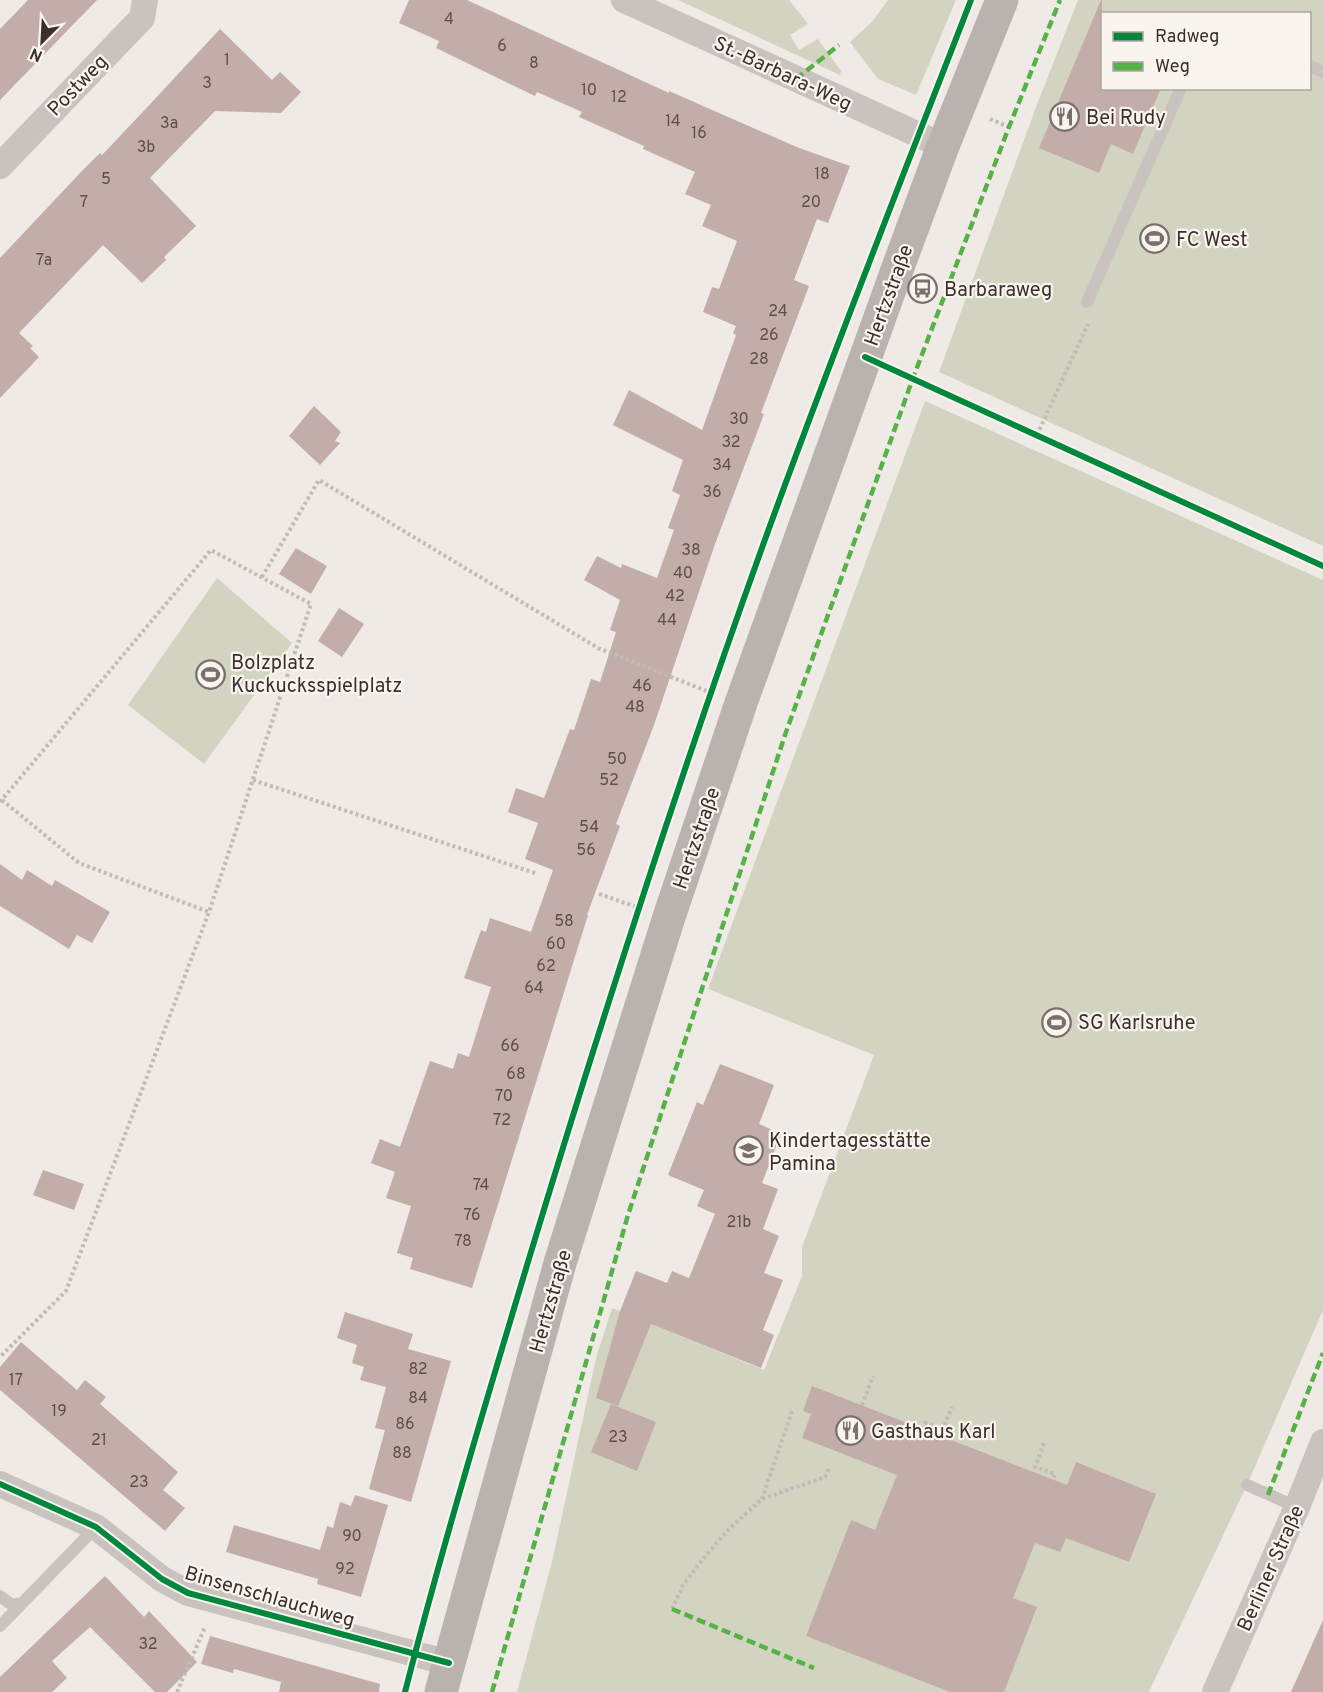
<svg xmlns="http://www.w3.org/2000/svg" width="1323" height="1692" font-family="Overpass,sans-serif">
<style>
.green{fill:#d2d4c1;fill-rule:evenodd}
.building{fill:#c2ada8}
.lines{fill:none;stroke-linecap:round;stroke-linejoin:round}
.path{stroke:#c1bab7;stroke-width:4;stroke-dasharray:3 3;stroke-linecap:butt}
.service{stroke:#c9c2be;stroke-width:12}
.minor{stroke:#c9c2be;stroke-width:26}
.secondary{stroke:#b9b2af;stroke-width:33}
.quiet{stroke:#56b246;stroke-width:4.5;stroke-dasharray:9 4.5;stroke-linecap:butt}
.cycleway-casing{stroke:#faf4ef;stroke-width:10}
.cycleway{stroke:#00873e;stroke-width:6}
.labels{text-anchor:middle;stroke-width:4.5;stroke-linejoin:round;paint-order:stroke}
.number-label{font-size:16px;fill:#5c4e4b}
.street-label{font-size:20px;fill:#3a2f2c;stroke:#faf4ef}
.poi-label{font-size:20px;fill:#3a2f2c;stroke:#faf4ef;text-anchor:start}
</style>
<rect width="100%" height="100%" fill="#efeae6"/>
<!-- green -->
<path class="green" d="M678,0h111l19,24 -18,11 9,15 19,-11 23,32 -1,4z
M888,0h68l-40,95 -38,-16 -28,-37 22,-20z
M1078,0h245v546l-384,-174 97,-265zM1102,14h208v74h-208z
M925,401l398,179v730l-76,175 -98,207h-632l35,-130 44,-204 16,-50 152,62 38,-94v-29l72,-192 -166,-66z
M217,578l75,65 -88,121 -76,-59z"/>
<!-- building -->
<path class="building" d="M28,0h69l-97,100v-71z
M409,0h58l202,93v-2l130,57 51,18 -22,57 -11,-4 -23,61 15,6 -48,127 3,1 -49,130 -61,181 -38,99 4,2 -33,89h1l-116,373 -62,-19 3,-11 -16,-5 14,-47 -25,-8 9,-26 -24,-9 9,-24 20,8 30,-86 23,8 5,-16 11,4 22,-70 -27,-9 17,-48 5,2 4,-14 41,14 22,-62 -28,-11 13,-36 -30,-11 8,-24 28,10 26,-69 4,1 17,-51 9,3 16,-50 -6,-2 10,-30 -36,-20 13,-24 24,12 1,-4 35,14 17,-48 -6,-2 12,-33 -8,-4 11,-31 -70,-35 16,-35 73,40 34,-95 -3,-2 3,-7 -33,-14 9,-25 7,2 18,-48 -35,-15 9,-21 -26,-11 10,-22 -52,-23 1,-3 -65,-29 3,-5 -45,-20 -2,4 -99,-48 3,-7 -40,-18z
M1101,0h1v88h59l-28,66 -22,-10 -12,29 -60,-25z
M220,29l52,51 8,-8 21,20 -20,21 -66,-2 -65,67 46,48 -32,31 2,3 -24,23 -39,-38 -84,88 14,13 -3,2 9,9 -39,41v-140l80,-85 20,-20 2,2 37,-39z
M314,406l27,26 -6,9 5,2 -20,22 -31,-29z
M296,548l31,18 -16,28 -32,-20z
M339,608l25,16 -22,33 -24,-16z
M0,864l22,16 5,-10 25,16 3,-6 55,32 -18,31 -15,-8 -8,14 -69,-43z
M720,1064l54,21 -15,39 22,10 -19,49 16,6 -15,40 16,7 -15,37 19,7 -20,50 11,5 -13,33 -110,-44 -33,82 -22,-8 24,-87 16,-40 31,12 5,-12 17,7 26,-64 -18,-8 7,-16 -36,-15 29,-73 6,3z
M43,1170l41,14 -10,26 -41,-15z
M345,1312l68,22 -5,15 43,12 -40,141 -42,-13 16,-59 -10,-2 11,-41 -26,-7 4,-13 -12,-4 5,-18 -20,-7z
M21,1342l56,48 8,-10 21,17 -6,7 78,68 -15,18 22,18 -20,23 -165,-141v-23z
M812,1386l255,99 9,-23 80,32 -27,68 -63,-24 -6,14 -25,-9 -22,55 24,9 -33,85h-54l-144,-56 45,-116 24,10 22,-55 -95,-37 9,-24 -8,-3z
M611,1404l45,18 -19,49 -46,-19z
M355,1495l33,10 -27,92 -44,-13 1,-5 -92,-27 8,-27 86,25 7,-24 6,2 7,-26 11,4z
M105,1576l39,41 5,-6 48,51 -30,30h-12l-65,-65 -38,34 15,17 -15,14h-52v-15z
M1323,1620v72h-32z
M210,1636l170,48 -1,8h-100l2,-10 -47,-13 -1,4 -32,-9z"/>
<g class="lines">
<!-- path -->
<path class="path" d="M990,119l19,8
M1037,435l51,-111
M262,577l57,-97 279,168 111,44
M253,780l285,94
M2,800l77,63 130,49
M0,802l211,-252 100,54 -102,308 -143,379 -66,66
M599,894l38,13
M862,1405l11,-29
M922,1429l3,-6 18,6 9,-22
M1044,1443l-9,24 20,7 -2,6
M762,1499l31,-91
M672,1609l11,-24 20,-26 24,-28 35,-32 63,-22 5,-11
M177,1692l28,-65"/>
<!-- service -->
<path class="service" d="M1310,66l13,6
M1087,302l94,-214
M1247,1485l50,22
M0,1596l12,9 10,-2
M0,1626l96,-99"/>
<!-- minor -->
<path class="minor" d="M624,0l319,146
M0,166l142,-148 3,-18
M0,1484l96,43 66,52 26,14 261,70
M1215,1692l82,-185 26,-65"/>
<!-- secondary -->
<path class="secondary" d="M441,1692l119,-429 109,-346 72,-214 156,-433 46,-124 59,-146"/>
<!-- quiet -->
<path class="quiet" d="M796,79l43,-34
M1268,1495l55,-142
M672,1609l142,59
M492,1692l136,-477 157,-480 128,-357 96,-251 51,-127"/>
<defs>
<path id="cycleway" d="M865,357l458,209
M0,1484l96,43 66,52 26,14 261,70
M405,1692c38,-148 82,-294 126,-440 72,-237 148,-474 232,-707 66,-183 138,-364 208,-545"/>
</defs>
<!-- cycleway casing -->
<use href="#cycleway" class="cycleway-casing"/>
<!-- cycleway -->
<use href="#cycleway" class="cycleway"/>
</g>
<!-- icons -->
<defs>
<symbol id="restaurant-ring" viewBox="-11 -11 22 22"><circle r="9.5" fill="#faf4ef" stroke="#79706d" stroke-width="1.5"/><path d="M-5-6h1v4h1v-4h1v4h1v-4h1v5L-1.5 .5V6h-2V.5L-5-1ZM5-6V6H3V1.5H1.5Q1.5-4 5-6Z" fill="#79706d"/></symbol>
<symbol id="stadium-ring" viewBox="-11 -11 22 22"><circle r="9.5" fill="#faf4ef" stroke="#79706d" stroke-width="1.5"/><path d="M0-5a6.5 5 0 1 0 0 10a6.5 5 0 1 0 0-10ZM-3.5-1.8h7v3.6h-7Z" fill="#79706d"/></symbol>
<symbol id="bus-ring" viewBox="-11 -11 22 22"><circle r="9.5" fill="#faf4ef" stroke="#79706d" stroke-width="1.5"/><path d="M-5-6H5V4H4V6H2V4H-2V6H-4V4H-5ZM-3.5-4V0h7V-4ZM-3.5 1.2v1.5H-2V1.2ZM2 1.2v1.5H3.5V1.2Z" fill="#79706d"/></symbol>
<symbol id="school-ring" viewBox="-11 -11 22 22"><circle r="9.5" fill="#faf4ef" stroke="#79706d" stroke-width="1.5"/><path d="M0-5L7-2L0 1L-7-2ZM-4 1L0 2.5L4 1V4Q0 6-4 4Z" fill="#79706d"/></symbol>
</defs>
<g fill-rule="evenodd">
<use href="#restaurant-ring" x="1048" y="100" width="33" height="33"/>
<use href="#stadium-ring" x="1138" y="222" width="33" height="33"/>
<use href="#bus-ring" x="906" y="272" width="33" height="33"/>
<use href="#stadium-ring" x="194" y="658" width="33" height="33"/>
<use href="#stadium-ring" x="1040" y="1006" width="33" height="33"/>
<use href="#school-ring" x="732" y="1134" width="33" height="33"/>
<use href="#restaurant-ring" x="834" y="1414" width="33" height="33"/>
</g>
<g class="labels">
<!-- number labels -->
<g class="number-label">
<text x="449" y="24">4</text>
<text x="502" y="51">6</text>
<text x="227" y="65">1</text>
<text x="534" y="68">8</text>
<text x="207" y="88">3</text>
<text x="589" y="95">10</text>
<text x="619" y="102">12</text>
<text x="673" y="126">14</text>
<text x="169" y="128">3a</text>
<text x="699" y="138">16</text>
<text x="146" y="152">3b</text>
<text x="822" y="179">18</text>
<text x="106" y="184">5</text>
<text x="84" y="207">7</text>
<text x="811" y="207">20</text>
<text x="44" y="265">7a</text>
<text x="778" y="316">24</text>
<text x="769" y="340">26</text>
<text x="759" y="364">28</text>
<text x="739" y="424">30</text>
<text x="731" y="447">32</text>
<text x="722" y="470">34</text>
<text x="712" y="497">36</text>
<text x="691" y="555">38</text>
<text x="683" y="578">40</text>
<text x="675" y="601">42</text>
<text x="667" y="625">44</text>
<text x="642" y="691">46</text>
<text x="635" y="712">48</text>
<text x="617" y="764">50</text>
<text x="609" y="785">52</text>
<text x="589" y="832">54</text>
<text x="586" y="855">56</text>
<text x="564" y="926">58</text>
<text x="556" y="949">60</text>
<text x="546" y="971">62</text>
<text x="534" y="993">64</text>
<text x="510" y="1051">66</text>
<text x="516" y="1079">68</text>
<text x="504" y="1101">70</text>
<text x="502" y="1125">72</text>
<text x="481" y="1190">74</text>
<text x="472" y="1220">76</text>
<text x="739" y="1227">21b</text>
<text x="463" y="1246">78</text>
<text x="418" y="1374">82</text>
<text x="16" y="1385">17</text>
<text x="418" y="1403">84</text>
<text x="59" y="1416">19</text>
<text x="405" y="1429">86</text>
<text x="618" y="1442">23</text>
<text x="99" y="1445">21</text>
<text x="402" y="1458">88</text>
<text x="139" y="1487">23</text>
<text x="352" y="1541">90</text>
<text x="345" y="1574">92</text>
<text x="148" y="1649">32</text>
</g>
<!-- street labels -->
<g class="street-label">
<text transform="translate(783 73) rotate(25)" y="7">St.-Barbara-Weg</text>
<text transform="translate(77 85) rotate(-46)" y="7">Postweg</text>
<text transform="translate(888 295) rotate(-70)" y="7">Hertzstraße</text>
<text transform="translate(696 838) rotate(-71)" y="7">Hertzstraße</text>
<text transform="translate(550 1301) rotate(-74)" y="7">Hertzstraße</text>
<text transform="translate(1270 1568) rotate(-66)" y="7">Berliner Straße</text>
<text transform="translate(270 1596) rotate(16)" y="7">Binsenschlauchweg</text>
</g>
<!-- poi labels -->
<g class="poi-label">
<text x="1086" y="124">Bei Rudy</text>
<text x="1176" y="246">FC West</text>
<text x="944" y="296">Barbaraweg</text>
<text x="231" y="669">Bolzplatz<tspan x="231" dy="23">Kuckucksspielplatz</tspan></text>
<text x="1078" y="1029">SG Karlsruhe</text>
<text x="769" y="1147">Kindertagesstätte<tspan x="769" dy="23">Pamina</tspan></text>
<text x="871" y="1438">Gasthaus Karl</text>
</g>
</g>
<!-- legend -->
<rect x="1101" y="12" width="210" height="78" fill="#faf4ef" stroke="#ada5a1" stroke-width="1.5"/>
<rect x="1113" y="32" width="30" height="9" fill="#00873e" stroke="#ada5a1" stroke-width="1.5"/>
<text x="1155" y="42" font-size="18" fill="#3a2f2c">Radweg</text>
<rect x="1113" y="62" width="30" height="9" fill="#56b246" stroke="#ada5a1" stroke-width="1.5"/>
<text x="1155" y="72" font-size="18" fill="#3a2f2c">Weg</text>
<!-- north arrow -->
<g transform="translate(42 42) rotate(204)" stroke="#faf4ef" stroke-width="4.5" paint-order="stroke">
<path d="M0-4.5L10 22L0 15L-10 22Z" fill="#3a2f2c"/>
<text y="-9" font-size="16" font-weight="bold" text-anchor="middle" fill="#3a2f2c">N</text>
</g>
</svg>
